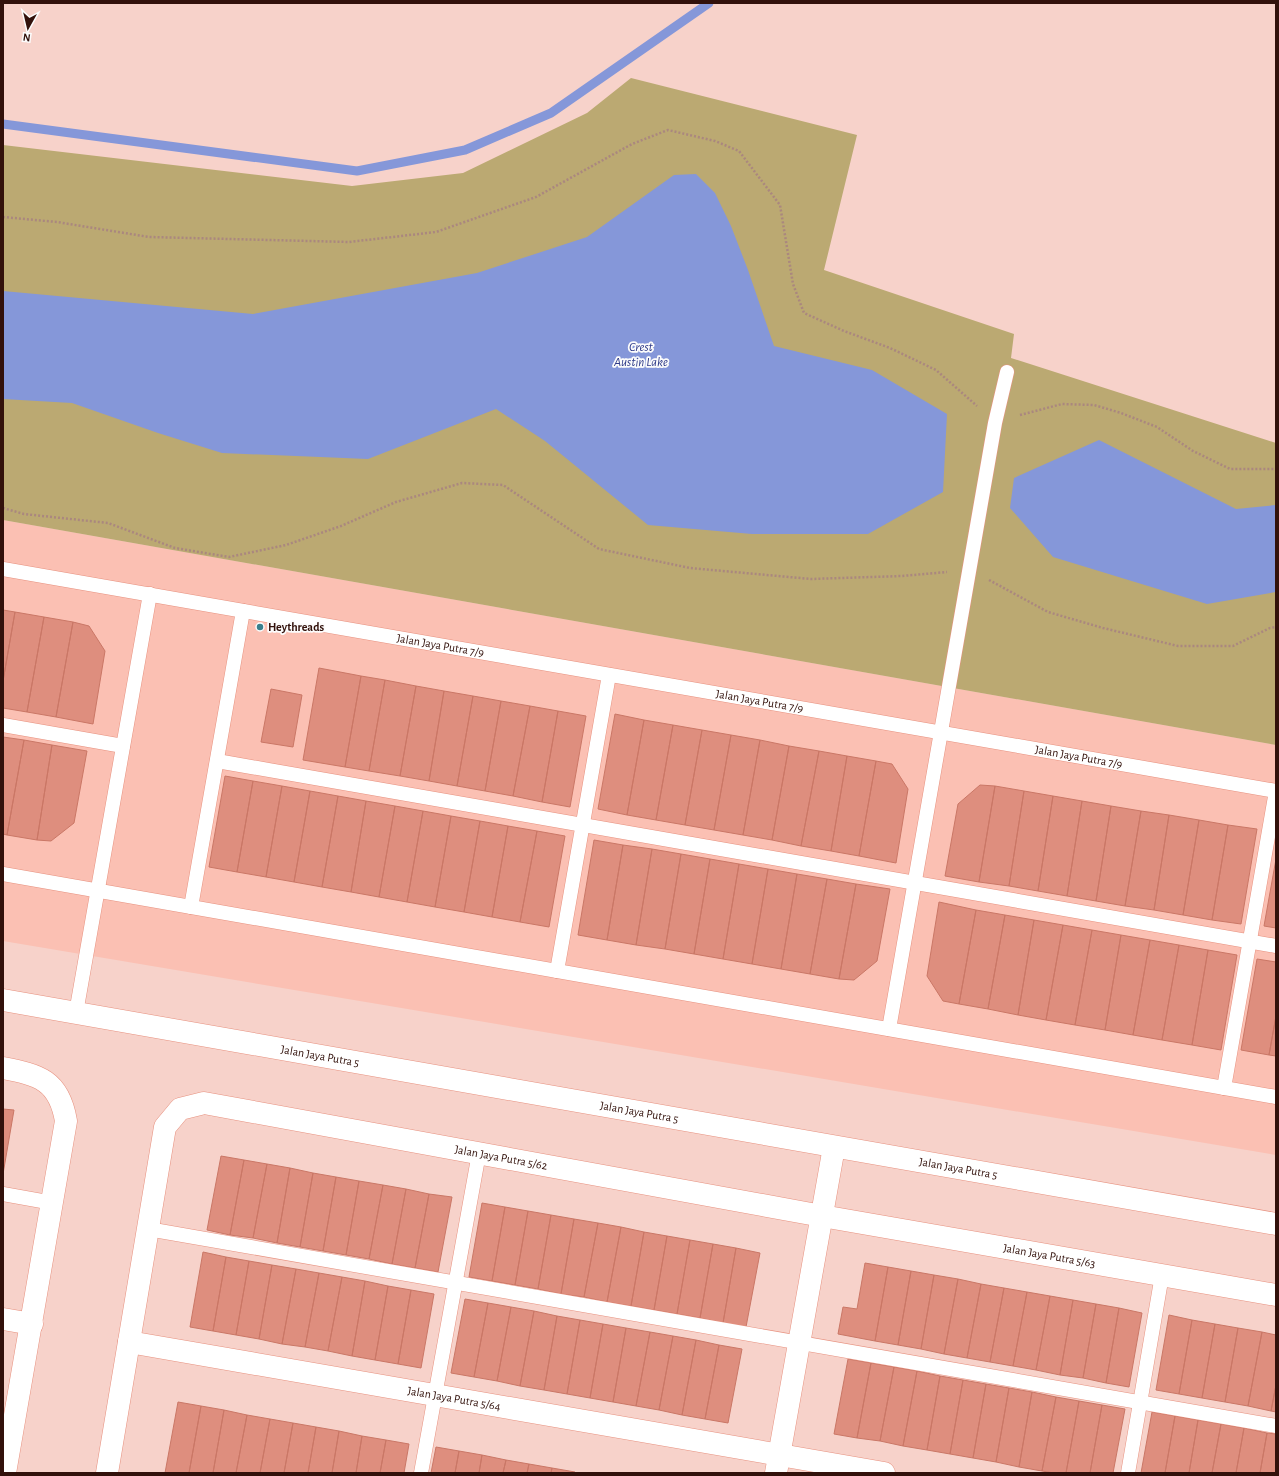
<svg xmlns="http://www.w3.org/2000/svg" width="1279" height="1476" font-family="'Alegreya Sans',sans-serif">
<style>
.built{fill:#fbc0b3}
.green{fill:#bba972}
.water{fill:#8597d9}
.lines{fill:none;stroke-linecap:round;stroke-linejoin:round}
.stream{stroke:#8597d9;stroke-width:9}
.building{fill:#de8e7e;stroke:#ca7766}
.lane-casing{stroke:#e7917f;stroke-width:15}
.street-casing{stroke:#e7917f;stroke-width:23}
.secondary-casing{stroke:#e7917f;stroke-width:23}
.path{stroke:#aa877f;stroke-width:2.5;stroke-dasharray:2 2;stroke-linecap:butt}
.lane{stroke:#fff;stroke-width:14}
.street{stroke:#fff;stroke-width:22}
.secondary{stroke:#fff;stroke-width:22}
.poi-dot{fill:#3a7f8d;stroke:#fcfcfc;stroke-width:1.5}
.labels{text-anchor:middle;stroke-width:3.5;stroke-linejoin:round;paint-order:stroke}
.poi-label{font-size:12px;font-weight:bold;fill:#32110b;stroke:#fcfcfc;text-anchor:start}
.street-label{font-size:12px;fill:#32110b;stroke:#fcfcfc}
.water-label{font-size:13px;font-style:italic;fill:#2f3b89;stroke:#fcfcfc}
</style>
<rect width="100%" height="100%" fill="#f7d2ca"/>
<!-- built -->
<path class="built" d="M3,520l1273,225v410l-1273,-214z"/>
<!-- green -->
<path class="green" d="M631,78l226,57 -33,135 190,64 -3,24 265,85v302l-1273,-225v-375l349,41 111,-13 124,-60z"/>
<!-- water -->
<path class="water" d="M696,174l19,19 16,33 17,44 26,76 98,24 75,44 -4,78 -75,42h-116l-104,-9 -103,-84 -49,-32 -128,50 -146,-6 -64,-20 -86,-30 -69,-4v-108l250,23 224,-41 110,-36 87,-62z
M1099,440l137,69 40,-4v87l-69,12 -154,-47 -43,-49 4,-30z"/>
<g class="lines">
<!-- stream -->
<path class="stream" d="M3,124l354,47 108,-21 86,-37 158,-110"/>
</g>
<!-- building -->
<path class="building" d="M3,610l12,2 -12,69z
M15,612l29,5 -17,95 -24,-4v-27z
M44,617l29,5 -17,95 -29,-5z
M73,622l16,4 16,25 -12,73 -37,-7z
M319,668l42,8 -16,91 -42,-7z
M361,676l24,4 -16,91 -24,-4z
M385,680l31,6 -16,90 -31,-5z
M416,686l28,5 -15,90 -29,-5z
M271,689l31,6 -9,52 -32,-5z
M444,691l29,5 -16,90 -28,-5z
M473,696l28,5 -16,90 -28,-5z
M501,701l29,5 -17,90 -28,-5z
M530,706l28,5 -16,91 -29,-6z
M558,711l28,5 -16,91 -28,-5z
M615,714l29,6 -17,95 -29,-6z
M644,720l29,5 -17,95 -29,-5z
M673,725l29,5 -17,95 -29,-5z
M702,730l29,5 -17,95 -29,-5z
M731,735l29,5 -17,95 -29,-5z
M3,737l21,3 -17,95 -4,-1z
M24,740l28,5 -15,95 -30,-5z
M760,740l29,6 -17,94 -29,-5z
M52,745l35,6 -13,72 -23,18 -14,-1z
M789,746l30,5 -18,95 -29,-6z
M819,751l28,5 -16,95 -30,-5z
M847,756l29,5 -17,95 -28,-5z
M876,761l16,3 16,25 -12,74 -37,-7z
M225,776l28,5 -16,91 -28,-5z
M253,781l29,5 -16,91 -29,-5z
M980,785l15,1 -16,96 -34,-6 13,-72z
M282,786l28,5 -16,91 -28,-5z
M995,786l29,5 -15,95 -30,-4z
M310,791l28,5 -16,91 -28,-5z
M1024,791l29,5 -15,95 -29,-5z
M338,796l28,5 -15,91 -29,-5z
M1053,796l29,5 -15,95 -29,-5z
M366,801l29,5 -16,91 -28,-5z
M1082,801l29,5 -15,95 -29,-5z
M395,806l28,5 -16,91 -28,-5z
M1111,806l30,5 -16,95 -29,-5z
M423,811l28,5 -16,91 -28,-5z
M1141,811l28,4 -15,95 -29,-4z
M1169,815l30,5 -16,95 -29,-5z
M451,816l29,5 -16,91 -29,-5z
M1199,820l29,5 -16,95 -29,-5z
M480,821l28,5 -16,91 -28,-5z
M1228,825l29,4 -16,95 -29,-4z
M508,826l29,5 -17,91 -28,-5z
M537,831l28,5 -16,91 -29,-5z
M594,840l29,5 -16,95 -29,-5z
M623,845l29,4 -16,96 -29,-5z
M652,849l29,5 -16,95 -29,-4z
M681,854l29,5 -16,95 -29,-5z
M710,859l29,5 -16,95 -29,-5z
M1276,859v69l-12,-2z
M739,864l29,5 -16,95 -29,-5z
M768,869l29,5 -16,95 -29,-5z
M797,874l30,5 -17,95 -29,-5z
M827,879l29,5 -17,95 -29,-5z
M856,884l34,5 -13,72 -23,19 -15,-1z
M939,902l37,8 -17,94 -16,-3 -16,-25z
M976,910l29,5 -17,94 -29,-5z
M1005,915l29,5 -16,95 -30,-6z
M1034,920l29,5 -17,95 -28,-5z
M1063,925l29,5 -17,95 -29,-5z
M1092,930l29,5 -16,95 -30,-5z
M1121,935l29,5 -17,95 -28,-5z
M1150,940l29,5 -17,95 -29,-5z
M1179,945l29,5 -16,95 -30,-5z
M1208,950l29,5 -16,95 -29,-5z
M1257,959l19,3v54l-7,39 -28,-5z
M1276,1016v40l-7,-1z
M3,1109l11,1 -11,64z
M221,1156l23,4 -14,75 -23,-5z
M244,1160l23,4 -14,74 -23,-3z
M267,1164l23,4 -13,75 -24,-5z
M290,1168l23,5 -13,74 -23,-4z
M313,1173l23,4 -13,74 -23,-4z
M336,1177l23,4 -13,74 -23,-4z
M359,1181l24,4 -14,74 -23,-4z
M383,1185l23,4 -14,75 -23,-5z
M406,1189l23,5 -14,74 -23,-4z
M429,1194l23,3 -14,75 -23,-4z
M482,1203l23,4 -13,74 -23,-4z
M505,1207l23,4 -13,74 -23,-4z
M528,1211l23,4 -13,74 -23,-4z
M551,1215l23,4 -13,75 -23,-5z
M574,1219l24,4 -14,74 -23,-3z
M598,1223l23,4 -14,75 -23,-5z
M621,1227l23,5 -13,74 -24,-4z
M644,1232l23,4 -13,74 -23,-4z
M667,1236l23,4 -13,74 -23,-4z
M690,1240l23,4 -13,74 -23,-4z
M713,1244l23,4 -13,75 -23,-5z
M736,1248l24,5 -14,74 -23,-4z
M203,1252l23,5 -13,74 -23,-4z
M226,1257l23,4 -13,74 -23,-4z
M249,1261l23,4 -13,74 -23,-4z
M865,1263l23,4 -13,74 -37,-7 5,-27 14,2z
M272,1265l24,4 -14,75 -23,-5z
M888,1267l23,4 -13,74 -23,-4z
M296,1269l23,4 -14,74 -23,-3z
M911,1271l23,4 -13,74 -23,-4z
M319,1273l23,4 -14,74 -23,-4z
M934,1275l24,4 -14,75 -23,-5z
M342,1277l23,4 -13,75 -24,-5z
M958,1279l23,5 -14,74 -23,-4z
M365,1281l23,5 -13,74 -23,-4z
M981,1284l23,4 -14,74 -23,-4z
M388,1286l23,4 -13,74 -23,-4z
M1004,1288l23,4 -14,74 -23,-4z
M411,1290l23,4 -13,74 -23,-4z
M1027,1292l23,4 -14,74 -23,-4z
M1050,1296l23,4 -13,75 -24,-5z
M465,1299l23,4 -14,74 -23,-4z
M1073,1300l23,4 -13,74 -23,-3z
M488,1303l23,4 -14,74 -23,-4z
M1096,1304l23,4 -13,75 -23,-5z
M511,1307l23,4 -14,75 -23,-5z
M1119,1308l23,5 -13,74 -23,-4z
M534,1311l23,5 -13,74 -24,-4z
M1169,1315l23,5 -13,74 -23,-4z
M557,1316l23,4 -13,74 -23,-4z
M580,1320l23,4 -13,74 -23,-4z
M1192,1320l23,4 -13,74 -23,-4z
M603,1324l23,4 -13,74 -23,-4z
M1215,1324l23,4 -13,74 -23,-4z
M626,1328l24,4 -14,74 -23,-4z
M1238,1328l24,4 -14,74 -23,-4z
M650,1332l23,4 -14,74 -23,-4z
M1262,1332l14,3v50l-5,26 -23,-5z
M673,1336l23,4 -14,75 -23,-5z
M696,1340l23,5 -14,74 -23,-4z
M719,1345l23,4 -14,74 -23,-4z
M848,1359l23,4 -14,75 -23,-4z
M871,1363l23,4 -14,74 -23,-3z
M894,1367l23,4 -14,75 -23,-5z
M917,1371l23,5 -13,74 -24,-4z
M940,1376l23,4 -13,74 -23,-4z
M963,1380l23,4 -13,74 -23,-4z
M986,1384l23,4 -13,74 -23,-4z
M1276,1385v27l-5,-1z
M1009,1388l23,4 -13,75 -23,-5z
M1032,1392l24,5 -14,74 -23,-4z
M1056,1397l23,4 -13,72h-12l-12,-2z
M1079,1401l23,4 -12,68h-24z
M178,1402l23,4 -12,67h-24z
M1102,1405l23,4 -12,64h-23z
M201,1406l23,4 -11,63h-24z
M224,1410l23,5 -11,58h-23z
M1152,1412l23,4 -10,57h-24z
M247,1415l23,4 -10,54h-24z
M1175,1416l23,4 -9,53h-24z
M270,1419l23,4 -9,50h-24z
M1198,1420l23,4 -9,49h-23z
M293,1423l23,4 -8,46h-24z
M1221,1424l23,4 -8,45h-24z
M316,1427l23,4 -7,42h-24z
M1244,1428l23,5 -7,40h-24z
M339,1431l23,5 -6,37h-24z
M1267,1433l9,1v39h-16z
M362,1436l24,4 -6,33h-24z
M386,1440l23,4 -5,29h-24z
M436,1447l23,4 -4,22h-24z
M459,1451l23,4 -3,18h-24z
M482,1455l24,5 -3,13h-24z
M506,1460l23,4 -2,9h-24z
M529,1464l23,4 -1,5h-24z
M552,1468l23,4 -1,1h-23z"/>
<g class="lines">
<defs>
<g id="lane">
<path id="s1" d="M3,569l1273,222"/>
<path d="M3,725l120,21"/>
<path d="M217,761l1059,185"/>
<path d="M3,874l1273,223"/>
<path d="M191,907l52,-296"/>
<path d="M557,971l52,-296"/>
<path d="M76,1013l74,-419"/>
<path d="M889,1029l106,-606 12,-51"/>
<path d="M1224,1088l52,-297"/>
<path d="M3,1194l50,9"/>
<path d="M148,1229l1128,197"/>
<path d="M421,1473l58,-320"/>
<path d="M1128,1473l34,-198"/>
</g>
<g id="street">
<path d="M3,1068c36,7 56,12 63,53l-61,352"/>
<path d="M3,1319l29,5"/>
<path id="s2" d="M129,1342l755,131"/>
<path id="s3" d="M107,1473l58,-346 15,-18 24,-6 618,113 454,79"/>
<path d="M776,1473l58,-326"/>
</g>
<g id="secondary">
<path id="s4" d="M3,1000l1273,224"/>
</g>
</defs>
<!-- lane casing -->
<use href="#lane" class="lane-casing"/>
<!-- street casing -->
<use href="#street" class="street-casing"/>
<!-- secondary casing -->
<use href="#secondary" class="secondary-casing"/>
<!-- path -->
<path class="path" d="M3,217l54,5 92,15 200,5 87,-10 100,-35 96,-53 36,-14 47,11 24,10 41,54 13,79 11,29 40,18 46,17 46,22 41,36
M1020,415l42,-11 32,1 27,8 36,14 36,24 37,18h46
M3,508l21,6 84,9 67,25 54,9 57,-12 55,-19 55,-24 66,-19 41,2 96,64 91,19 121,11 91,-3 45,-4
M989,580l59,32 55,16 75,18h55l37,-18 6,-1"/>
<!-- lane -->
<use href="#lane" class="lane"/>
<!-- street -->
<use href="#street" class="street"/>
<!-- secondary -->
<use href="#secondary" class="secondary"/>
</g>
<!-- markers -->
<circle class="poi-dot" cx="260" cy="627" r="4"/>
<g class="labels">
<!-- poi labels -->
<g class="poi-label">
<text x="268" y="631">Heythreads</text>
</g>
<!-- street labels -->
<g class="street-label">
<text dy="4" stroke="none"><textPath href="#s1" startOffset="444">Jalan Jaya Putra 7/9</textPath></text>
<text dy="4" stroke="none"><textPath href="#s1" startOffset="768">Jalan Jaya Putra 7/9</textPath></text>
<text dy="4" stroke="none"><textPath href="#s1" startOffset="1092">Jalan Jaya Putra 7/9</textPath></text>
<text dy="4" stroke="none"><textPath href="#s4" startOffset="322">Jalan Jaya Putra 5</textPath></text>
<text dy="4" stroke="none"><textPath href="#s4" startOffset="646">Jalan Jaya Putra 5</textPath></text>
<text dy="4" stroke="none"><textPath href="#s3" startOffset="701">Jalan Jaya Putra 5/62</textPath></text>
<text dy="4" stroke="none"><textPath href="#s4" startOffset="970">Jalan Jaya Putra 5</textPath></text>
<text dy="4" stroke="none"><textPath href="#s3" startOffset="1258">Jalan Jaya Putra 5/63</textPath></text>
<text dy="4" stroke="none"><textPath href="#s2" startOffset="330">Jalan Jaya Putra 5/64</textPath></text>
</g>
<!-- water labels -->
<g class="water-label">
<text x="641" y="351">Crest<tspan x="641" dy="15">Austin Lake</tspan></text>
</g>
</g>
<!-- border -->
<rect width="1279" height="1476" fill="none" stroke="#32110b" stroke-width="8"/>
<!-- north arrow -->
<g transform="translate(28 28) rotate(188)" stroke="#fcfcfc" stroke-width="3" paint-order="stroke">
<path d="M0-3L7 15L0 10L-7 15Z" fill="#32110b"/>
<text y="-6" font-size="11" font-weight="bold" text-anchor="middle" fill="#32110b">N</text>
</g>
</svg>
